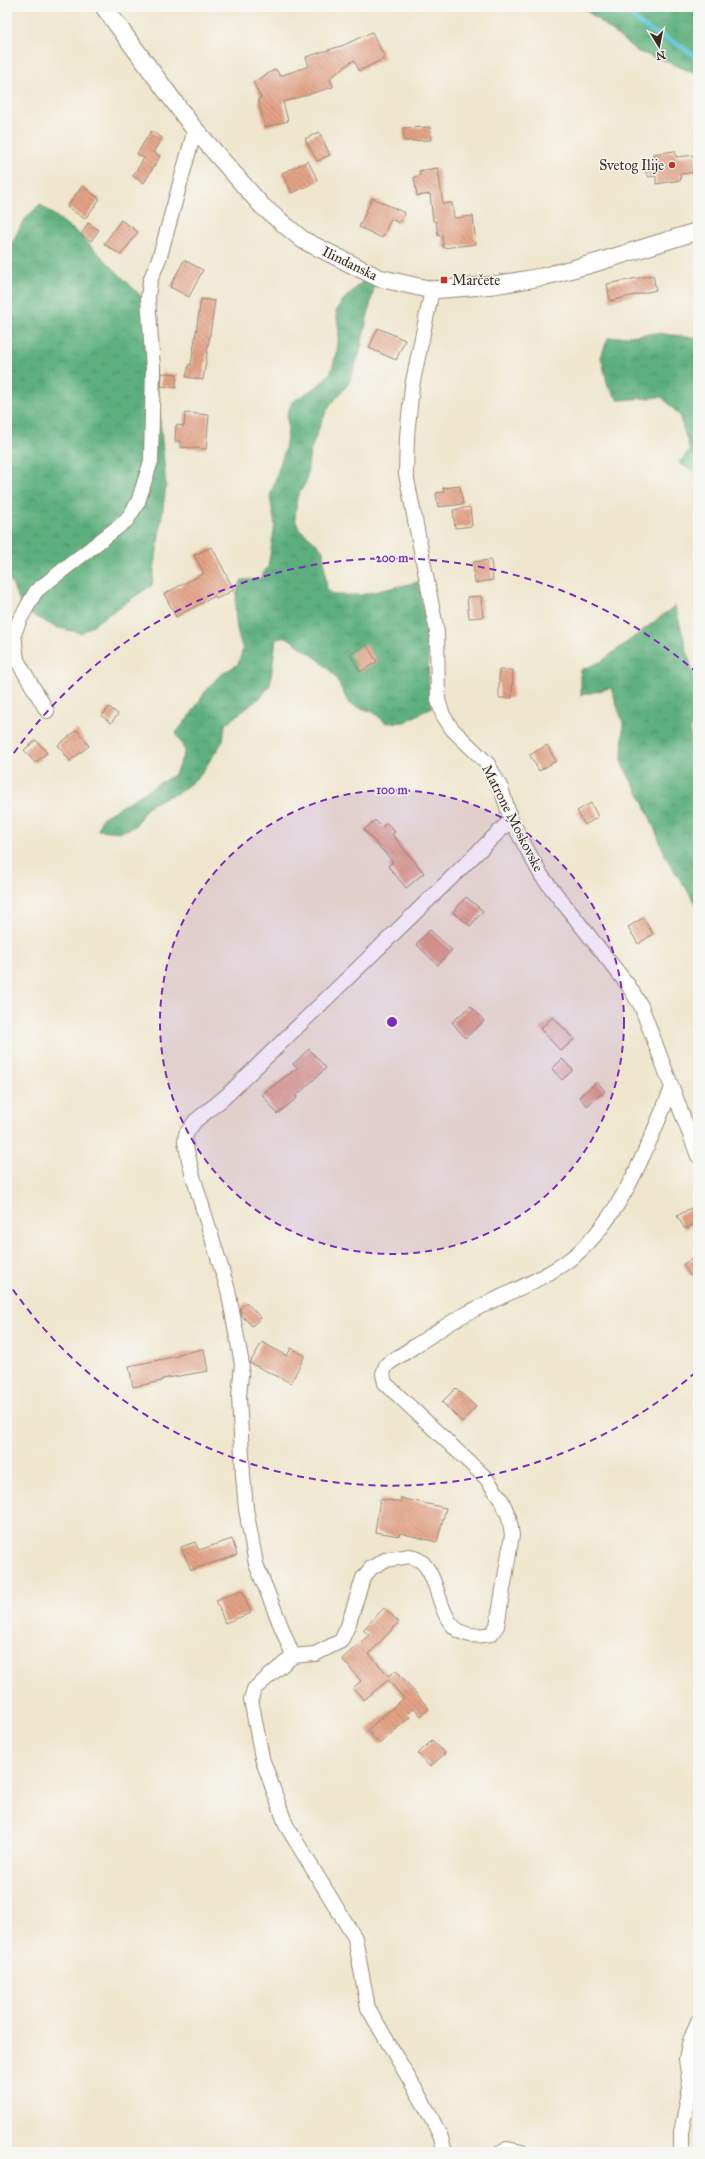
<svg xmlns="http://www.w3.org/2000/svg" width="705" height="2159" font-family="'IM FELL Great Primer',serif">
<style>
.forest{fill:url(#forest-crowns);stroke:#4c6c4c}
.lines{fill:none;stroke-linecap:round;stroke-linejoin:round}
.stream{stroke:#5fc3dd;stroke-width:4.5}
.building{fill:url(#building-back-hatch)}
.minor-casing{stroke:#958876;stroke-width:16}
.tertiary-casing{stroke:#958876;stroke-width:19}
.minor{stroke:#fff;stroke-width:14}
.tertiary{stroke:#fff;stroke-width:17}
.ring{fill:none;stroke:#7b2cbf;stroke-width:2;stroke-dasharray:7 5}
.poi-dot{fill:#c8321e;stroke:#f6f6f2;stroke-width:1.5}
.labels{text-anchor:middle;stroke-width:3;stroke-linejoin:round;paint-order:stroke}
.poi-label{font-size:14px;fill:#3b2a1e;stroke:#f6f6f2;text-anchor:end}
.street-label{font-size:14px;fill:#3b2a1e;stroke:#f6f6f2}
.centre{fill:#7b2cbf;stroke:#f6f6f2;stroke-width:2}
.ring-label{font-size:12px;text-anchor:middle;font-weight:bold;fill:#7b2cbf;stroke:#f6f6f2;stroke-width:3;stroke-linejoin:round;paint-order:stroke}
</style>
<defs>
<pattern id="forest-crowns" width="20" height="18" patternUnits="userSpaceOnUse"><rect width="20" height="18" fill="#5caf7b"/><path d="M2 6a3 3 0 1 1 6 0M12 15a3 3 0 1 1 6 0" fill="none" stroke="#4d8f64"/></pattern>
<pattern id="building-back-hatch" width="6" height="6" patternUnits="userSpaceOnUse"><rect width="6" height="6" fill="#e4a286"/><path d="M-1 5l2 2M0 0l6 6M5-1l2 2" fill="none" stroke="#ba846d"/></pattern>
</defs>
<rect width="100%" height="100%" fill="#f6f6f2"/>
<filter id="ink" filterUnits="userSpaceOnUse"><feTurbulence type="fractalNoise" baseFrequency=".025" numOctaves="2"/><feDisplacementMap in="SourceGraphic" scale="8" xChannelSelector="R" yChannelSelector="G"/><feConvolveMatrix kernelMatrix="1 2 1 2 8 2 1 2 1" color-interpolation-filters="sRGB"/></filter>
<filter id="wash" filterUnits="userSpaceOnUse"><feTurbulence type="fractalNoise" baseFrequency=".012" numOctaves="4" result="noise"/><feDisplacementMap in="SourceGraphic" scale="16" xChannelSelector="R" yChannelSelector="G"/><feGaussianBlur stdDeviation="0.9" result="paint"/><feColorMatrix in="noise" values="0 0 0 0 0 0 0 0 0 0 0 0 0 0 0 0 0 1.4 0 .05"/><feComposite in="paint" operator="in"/></filter>
<g filter="url(#wash)">
<rect width="100%" height="100%" fill="#efe6cd"/>
<!-- forest -->
<path class="forest" d="M582,7h116l-2,30 2,3v35l-32,-14 -28,-9z
M40,204l40,31 61,61 17,98 8,93 -14,98 -71,48 -26,-6 -32,-17 -16,-38v-320l17,-32z
M362,282l13,1 -16,72 -10,28 -21,25 -7,15 -11,29 -4,30 -9,15 -2,22 4,10 13,10 11,12 4,38 7,6h26l58,-13 9,47 2,58 3,20 -27,15 -19,1 -13,-11 -24,-8 -14,-28 -16,-16 -32,-23 -11,2 -6,46 -9,12 -36,28 -2,16 -24,36 -21,16 -15,5 -16,9 -12,19 -14,6 -23,-2 4,-12 73,-44 10,-23 -9,-18 15,-19 14,-22 15,-17 18,-11 5,-15c-8,-19 -12,-50 -1,-69l17,-1 9,-12 7,-42 -5,-28 15,-48 3,-18 -1,-17 5,-12 27,-17 12,-13 6,-20 2,-21 -3,-19 6,-11z
M657,333l38,5 3,3v133l-19,-11 11,-13 -11,-35 -17,-18 -44,3 -10,-14 -7,-29 7,-19z
M675,606l21,78 -6,50 8,27v146l-31,-48 -23,-56 -22,-39 1,-41 -12,-35 -30,7v-25l21,-9z"/>
<g class="lines">
<!-- stream -->
<path class="stream" d="M626,7c15,23 25,23 48,35 8,4 15,12 24,15"/>
</g>
<g id="blocks">
<!-- building -->
<path class="building" d="M372,32l13,26 -26,13 -5,-11 -24,18 3,9 -50,15 5,19 -23,6 -7,-28 3,-1 -8,-16 23,-13 4,7 29,-10 -3,-9 38,-12z
M430,127l1,13 -27,1 -1,-13z
M151,131l11,7 -9,14 7,4 -16,27 -11,-7 11,-18 -7,-4z
M319,132l11,23 -13,6 -12,-22z
M675,151l1,6 20,-2 2,17 -18,2 1,6 -25,4v-8l-7,1 -3,-4 -1,-5 2,-6 7,-1 -1,-7z
M308,161l10,20 -26,12 -10,-20z
M438,168l5,36 9,-1 2,15 19,-2 3,28 -33,4 -1,-13 -4,1 -2,-15h-3l-3,-27 -13,2 -3,-19 6,-1 -1,-5z
M82,186l18,13 -15,20 -18,-12z
M372,198l33,15 -6,10 -8,-4 -9,19 -23,-11z
M121,220l17,12 -17,23 -17,-11z
M88,223l11,7 -8,11 -10,-6z
M184,260l19,10 -14,27 -19,-10z
M653,275l3,15 -46,11 -3,-17z
M201,299l14,2 -12,79 -17,-3 3,-13 2,1z
M378,328l27,12 -9,20 -27,-12z
M162,373l15,1 -1,14 -15,-2z
M185,413l24,2 -3,34 -26,-2v-6h-5l1,-16 8,1z
M460,486l3,18 -25,3 -2,-14 8,-1 -1,-4z
M470,507l2,19 -17,2 -2,-18z
M212,547l22,43 -18,9 -1,-3 -39,21 -12,-23 40,-21 -10,-18z
M491,560l2,20 -18,3 -2,-21z
M481,596l2,21 -14,1 -2,-21z
M366,644l11,18 -17,10 -10,-18z
M499,670h14l-1,28h-13z
M109,707l9,7 -7,9 -9,-7z
M77,730l12,16 -19,15 -12,-16z
M36,740l11,13 -12,10 -11,-13z
M547,745l9,16 -17,10 -9,-16z
M591,803l7,14 -13,8 -8,-14z
M375,820l7,7 5,-4 8,9 -3,2 32,39 -18,15 -18,-22 5,-4 -29,-32z
M466,897l17,14 -13,15 -17,-14z
M643,918l10,16 -15,10 -10,-17z
M430,930l22,20 -14,15 -22,-21z
M471,1006l13,15 -19,17 -13,-16z
M553,1017l21,22 -13,12 -21,-22z
M309,1049l17,19 -30,28 1,2 -20,16 -15,-20 35,-26 -4,-4z
M562,1059l11,11 -11,10 -10,-11z
M597,1082l8,9 -18,15 -8,-9z
M691,1208l7,14 -13,7 -8,-13z
M698,1256v15l-8,5 -7,-12z
M246,1302l15,16 -9,8 -11,-11 -1,-7z
M262,1342l25,14 4,-8 14,7 -14,28 -41,-20z
M204,1349l4,22 -46,8v2l-29,6 -4,-21 49,-10v-2z
M456,1388l20,19 -14,15 -20,-20z
M400,1498l46,10 -9,34 -37,-9 -1,3 -24,-4 5,-33 21,3z
M232,1539l5,16 -46,15 -10,-23 14,-5 4,8z
M242,1590l9,23 -26,10 -9,-23z
M384,1608l15,14 -30,32 20,22 7,-6 33,39 -8,7 -7,-8 -7,6 3,3 -31,27 -12,-14 37,-32 -16,-18 -24,20 -11,-12 8,-7 -19,-22 27,-24 -6,-5z
M432,1740l13,13 -15,14 -12,-13z"/>
</g>
</g>
<g filter="url(#ink)">
<use href="#blocks" fill-opacity="0" stroke="#958876" stroke-width="1"/>
<g class="lines">
<defs>
<path id="minor" d="M432,290l-20,96 -5,50 -1,38 31,158 1,68 5,15 9,14 36,35 13,24 10,32 30,55 87,110 13,21 57,150
M47,711l-30,-51 -3,-26 5,-13 17,-30 91,-71 11,-18 13,-41 2,-93 -5,-70 2,-17 10,-25 35,-127
M293,1656l-37,-92 -10,-55 -3,-34 -4,-79 3,-32 -14,-74 -36,-117 -7,-31 1,-8 9,-13 30,-24 286,-277
M445,2152l-5,-17 -15,-29 -57,-98 -13,-70 -69,-113 -24,-67 -11,-59 3,-10 39,-33 22,-2 26,-13 7,-15 15,-48 8,-10 14,-8 25,-4c4,2 10,4 13,7 23,25 12,83 68,71l6,-8 15,-91 -3,-18 -8,-18 -15,-21 -101,-95 -2,-9 3,-9c25,-16 49,-33 74,-48 38,-21 92,-39 122,-68 45,-44 66,-105 90,-161
M500,2152l7,-3 15,3
M681,2152v-20l9,-44 -4,-29 3,-15 9,-23"/>
<path id="tertiary" d="M104,7l88,119 70,80 41,34 76,38 53,12 62,-5 48,-8 53,-14 103,-32"/>
</defs>
<!-- minor casing -->
<use href="#minor" class="minor-casing"/>
<!-- tertiary casing -->
<use href="#tertiary" class="tertiary-casing"/>
<!-- minor -->
<use href="#minor" class="minor"/>
<!-- tertiary -->
<use href="#tertiary" class="tertiary"/>
</g>
</g>
<!-- distance rings -->
<circle cx="392" cy="1022" r="232" fill="#7b2cbf" fill-opacity=".12"/>
<g class="ring">
<circle cx="392" cy="1022" r="232"/>
<path d="M696 1372A464 464 0 0 1 7 1281M7 763A464 464 0 0 1 696 672"/>
</g>
<!-- markers -->
<g class="poi-dot">
<circle cx="672" cy="165" r="4"/>
<rect x="440" y="276" width="8" height="8" rx="2"/>
</g>
<g class="labels">
<!-- poi labels -->
<g class="poi-label">
<text x="664" y="170">Svetog Ilije</text>
<text x="452" y="285" text-anchor="start">Marčete</text>
</g>
<!-- street labels -->
<g class="street-label">
<text transform="translate(350 263) rotate(26)" y="5">Ilindanska</text>
<text transform="translate(513 818) rotate(63)" y="5">Matrone Moskovske</text>
</g>
</g>
<circle cx="392" cy="1022" r="6" class="centre"/>
<g class="ring-label">
<text x="392" y="562">200 m</text>
<text x="392" y="794">100 m</text>
</g>
<!-- margin -->
<rect width="705" height="2159" fill="none" stroke="#f6f6f2" stroke-width="24"/>
<!-- north arrow -->
<g transform="translate(659 46) rotate(170)" stroke="#f6f6f2" stroke-width="3" paint-order="stroke">
<path d="M0-3L7 15L0 10L-7 15Z" fill="#3b2a1e"/>
<text y="-6" font-size="11" font-weight="bold" text-anchor="middle" fill="#3b2a1e">N</text>
</g>
</svg>
